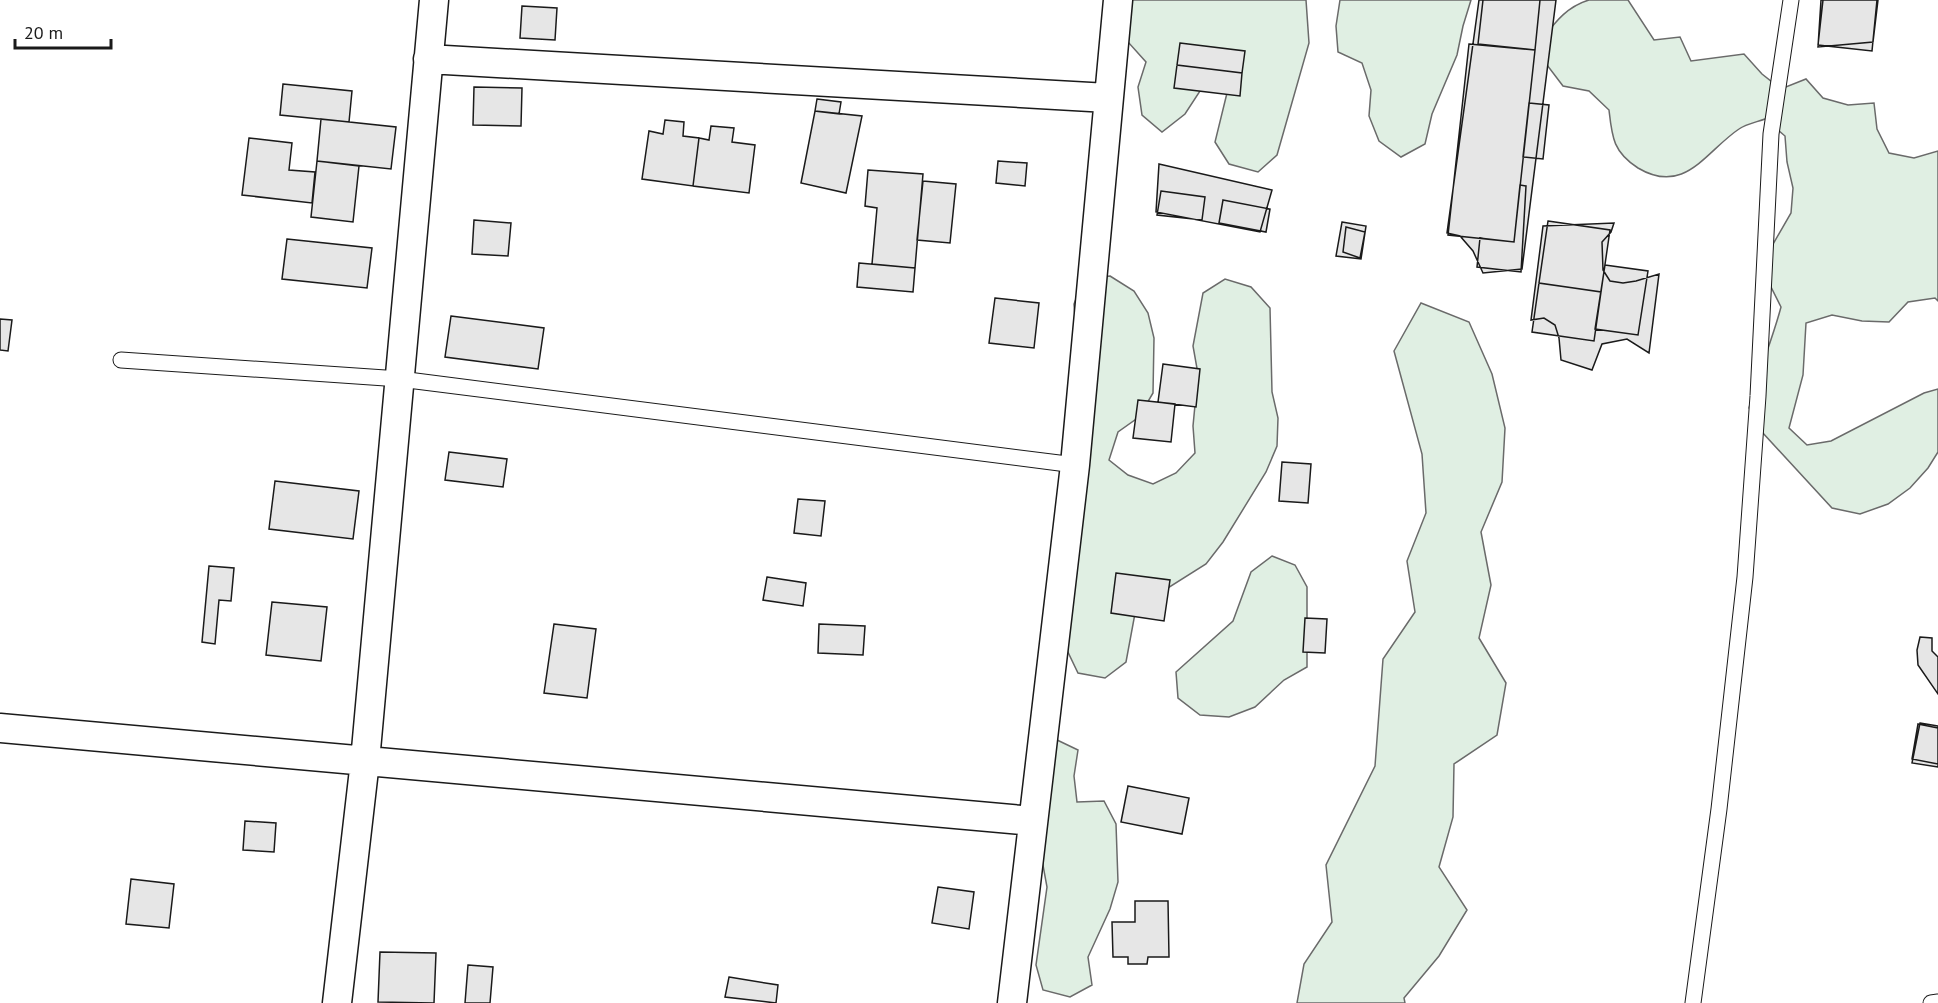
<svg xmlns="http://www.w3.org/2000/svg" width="1938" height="1003" font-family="'PT Sans',sans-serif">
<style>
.green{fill:#e0efe3;stroke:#6a6a6a;stroke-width:1.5}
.building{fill:#e6e6e6;stroke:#1a1a1a;stroke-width:1.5}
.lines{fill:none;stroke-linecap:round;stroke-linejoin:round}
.lane-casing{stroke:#1a1a1a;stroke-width:17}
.street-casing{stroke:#1a1a1a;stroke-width:31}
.lane{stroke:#fff;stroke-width:15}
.street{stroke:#fff;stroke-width:28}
</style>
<rect width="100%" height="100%" fill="#fff"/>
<!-- green -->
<path class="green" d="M1118,0h188l3,43 -32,112 -19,17 -29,-8 -14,-22 12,-49 -12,-25 -30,46 -23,18 -20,-17 -4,-28 8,-25 -18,-20z
M1340,0h131l-8,26 -6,29 -25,59 -7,30 -24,13 -22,-16 -10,-25 2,-26 -9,-27 -24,-11 -2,-26z
M1589,0h39l26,40 26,-3 11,24 53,-7 18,20 19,15 25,-10 17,19 25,7 26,-2 3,26 12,24 25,5 24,-7v150l-3,-3 -27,4 -19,20 -27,-1 -30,-6 -26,8 -3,52 -14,53 18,17 24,-4 93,-48 14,-4v63l-10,16 -18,20 -22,16 -28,10 -28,-6 -70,-76 -13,-24c9,-35 23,-67 32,-101l-12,-24 -4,-25 26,-45 2,-25 -6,-26 -2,-26 -20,-17c-8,3 -19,5 -26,10 -33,22 -54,67 -101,39 -25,-16 -26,-31 -29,-58l-20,-19 -26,-5 -16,-21 -4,-27c13,-17 25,-32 46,-38z
M1110,276l24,15 14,22 6,25 -1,55 -14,24 -21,15 -9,28 19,15 25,9 23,-11 19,-20 -2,-27 5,-52 -5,-28 10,-53 22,-14 26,8 19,21 2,84 6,26 -1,28 -11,26 -43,70 -17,22 -70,44 -10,54 -21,16 -27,-5 -12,-25 -2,-26 13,-50 -8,-25 7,-216 -2,-27 10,-26z
M1421,303l48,19 23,52 13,54 -3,54 -21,50 10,53 -12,53 27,45 -9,52 -43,29 -1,53 -14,50 28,43 -28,46 -35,42 1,5h-108l7,-39 28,-42 -6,-57 49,-99 8,-107 32,-47 -8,-51 19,-48 -4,-59 -28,-103z
M1272,556l23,9 12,22v80l-23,13 -29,27 -26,10 -29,-2 -22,-17 -2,-26 57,-51 18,-49z
M1055,739l23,11 -4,26 3,26 27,-1 12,23 2,58 -8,27 -22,48 4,28 -22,12 -27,-7 -7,-25 11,-78 -14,-76z"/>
<!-- building -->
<path class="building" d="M1479,0h77l-34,269 -39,4 -10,-22 -13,-15 -13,-3z
M1483,0h57l-5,50 -57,-6z
M1821,0h57l-5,42 -55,5z
M1823,0h54l-5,51 -54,-6z
M522,6l35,2 -2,32 -35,-2z
M1180,43l65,8 -3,22 -65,-8z
M1469,44l66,6 -21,192 -66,-7z
M1177,65l65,8 -2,23 -66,-8z
M283,84l69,7 -3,31 -69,-7z
M474,87l48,1 -1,38 -48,-1z
M817,99l24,3 -2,12 -24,-3z
M1529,103l20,2 -6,54 -20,-2z
M815,111l47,5 -16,77 -45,-10z
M321,119l75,8 -5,42 -74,-8z
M665,120l19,2 -1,14 16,2 -6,48 -51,-7 7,-48 14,3z
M711,126l23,2 -2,14 23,3 -6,48 -56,-7 6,-48 10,2z
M249,138l43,5 -3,27 26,2 -3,31 -70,-8z
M317,161l42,5 -6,56 -42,-5z
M998,161l29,2 -2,23 -29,-3z
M1159,164l113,26 -12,42 -104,-20z
M868,170l55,4 -8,94 -43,-4 5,-56 -12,-2z
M923,181l33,3 -6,59 -33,-3z
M1520,185l6,1 -5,86 -44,-5 3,-29 34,4z
M1161,191l44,6 -3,23 -45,-5z
M1223,200l47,9 -4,23 -47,-9z
M474,220l37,3 -3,33 -36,-2z
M1548,221l62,9 -9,62 -62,-9z
M1342,222l24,4 -5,33 -25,-3z
M1614,223l-3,9 -9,10 1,28 7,11 13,2 13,-2 23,-7 -10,79 -22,-14 -25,5 -10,26 -31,-10 -2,-22 -4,-13 -11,-7 -13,2 12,-94z
M1346,227l19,5 -5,26 -17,-6z
M287,239l85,9 -5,40 -85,-9z
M859,263l56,5 -2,24 -56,-5z
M1605,265l43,6 -10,64 -43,-6z
M1539,283l62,9 -7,49 -62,-9z
M995,298l44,5 -5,45 -45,-5z
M451,316l93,12 -6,41 -93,-12z
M0,319l12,1 -4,31 -8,-1z
M1163,364l37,5 -4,38 -38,-5z
M1138,400l37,4 -4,38 -38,-4z
M449,452l58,7 -4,28 -58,-7z
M1282,462l29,2 -3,39 -29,-2z
M275,481l84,10 -6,48 -84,-10z
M798,499l27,2 -4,35 -27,-3z
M209,566l25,2 -3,33 -12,-1 -4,44 -13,-2z
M1116,573l54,7 -6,41 -53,-8z
M767,577l39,6 -3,23 -40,-6z
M272,602l55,5 -6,54 -55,-6z
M1305,618l22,1 -2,34 -22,-1z
M554,624l42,5 -9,69 -43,-5z
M819,624l46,2 -2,29 -45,-2z
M1920,637l12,1v13l6,6v37l-20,-29 -1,-15z
M1920,723l18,3v41l-26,-4z
M1918,724l20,4v36l-26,-5z
M1128,786l61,12 -7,36 -61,-12z
M245,821l31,2 -2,29 -31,-2z
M131,879l43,5 -5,44 -43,-4z
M938,887l36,5 -5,37 -37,-6z
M1135,901h33l1,56h-21l-1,7h-19v-7h-15l-1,-35h23z
M380,952l56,1 -2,50 -56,-1z
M468,965l25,2 -3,36h-25z
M729,977l49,8 -2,18 -51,-6z"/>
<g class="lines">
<defs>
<path id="lane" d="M121,360l279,19 675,86
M1693,1003l26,-194 26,-232 13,-181 13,-262 20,-134
M1931,1003l7,-1"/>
<path id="street" d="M428,59l680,39
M0,728l1033,93
M337,1003l28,-242 69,-761
M1012,1003l63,-538 43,-465"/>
</defs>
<!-- lane casing -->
<use href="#lane" class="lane-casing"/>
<!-- street casing -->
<use href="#street" class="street-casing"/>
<!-- lane -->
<use href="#lane" class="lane"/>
<!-- street -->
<use href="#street" class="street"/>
</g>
<!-- scale -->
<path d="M15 39v9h96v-9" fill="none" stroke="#1a1a1a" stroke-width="3"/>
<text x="24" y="39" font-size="18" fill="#1a1a1a" stroke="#ffffff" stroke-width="4.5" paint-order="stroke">20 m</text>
</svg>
